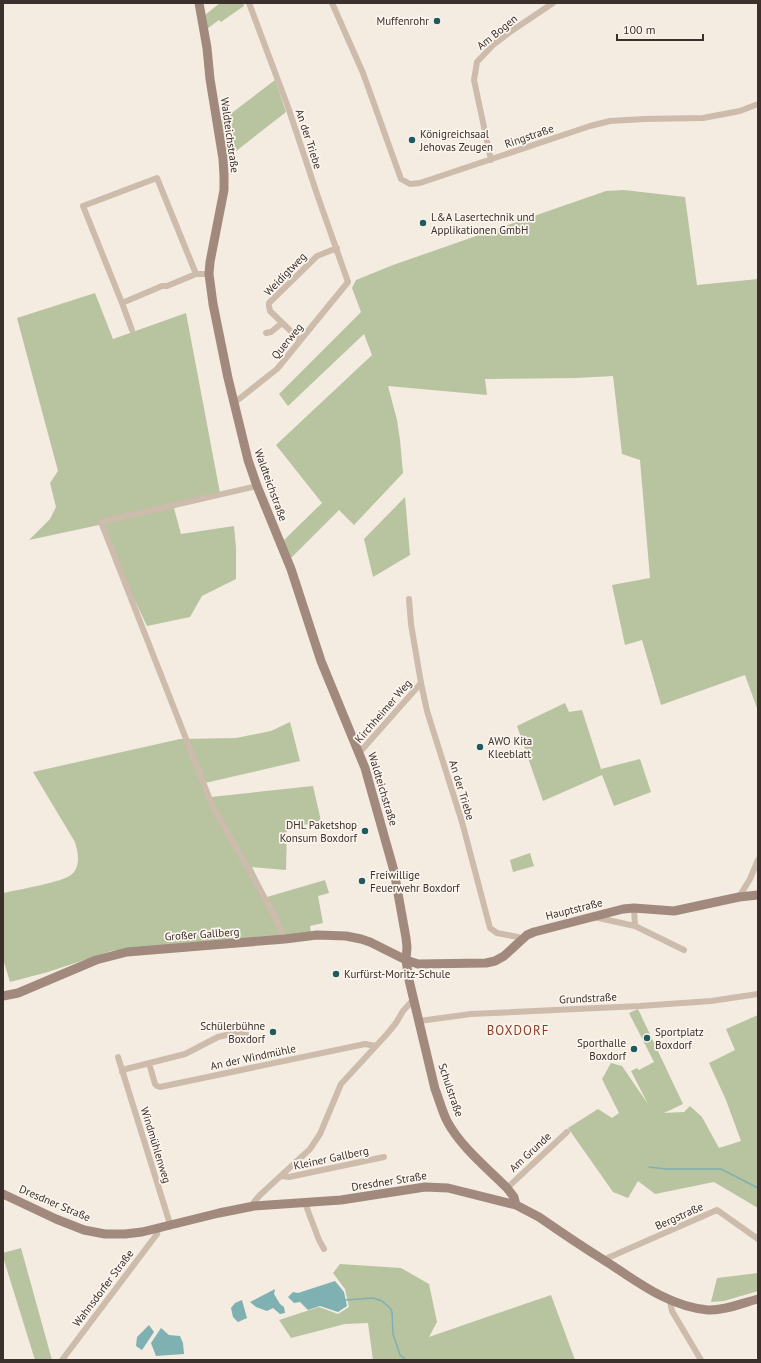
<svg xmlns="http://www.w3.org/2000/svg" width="761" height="1363" font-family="'PT Sans',sans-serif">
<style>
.green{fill:#b8c4a0}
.water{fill:#7fb0b2}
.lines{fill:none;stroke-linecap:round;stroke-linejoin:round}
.stream{stroke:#7fb0b2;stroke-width:1.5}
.street{stroke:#cdbbac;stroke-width:6}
.secondary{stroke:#a18a7d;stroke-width:9}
.poi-dot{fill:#1f5a5e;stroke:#fbf5ee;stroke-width:1.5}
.labels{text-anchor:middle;stroke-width:3.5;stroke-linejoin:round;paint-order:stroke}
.poi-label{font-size:11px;fill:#3b302b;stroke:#fbf5ee;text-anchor:start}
.street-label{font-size:11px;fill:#3b302b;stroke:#fbf5ee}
.quarter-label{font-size:13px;letter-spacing:1px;fill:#8c3b22;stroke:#fbf5ee}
</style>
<rect width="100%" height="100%" fill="#f4ebe1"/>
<!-- green -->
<path class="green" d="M220,3h23l1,3 -23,16 -2,-2 -12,9 -2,-14z
M275,80l11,32 -60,47 -6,-37z
M624,190l61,7 12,88 61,-6v432l-13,-36 -84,30 -19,-65 -17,5 -13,-60 38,-7 -10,-118 -18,-6 -9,-78 -37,2 -91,1 2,16 -99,-9 9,34 3,20 3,33 -49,52 -15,-15 -49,49 -7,-18 39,-38 -46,-58 96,-90 -8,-21 -76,72 -9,-12 82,-82 -9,-24 4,-8 37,-15 213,-74z
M95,293l18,46 73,-26 34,180 -46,15 7,26 53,-8 2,22v31l-34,17 -12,21 -43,9 -48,-101 -70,15 21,-21 6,-12 -6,-24 8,-12 -41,-153z
M405,497l5,58 -37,22 -9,-38z
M565,703l4,9 13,-2 19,59 39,-10 11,33 -37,14 -12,-31 -59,26 -26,-75z
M290,722l10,39 -95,22 6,14 102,-11 8,35 -34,8 -1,41 -34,-3 15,30 58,-17 4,13 -11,3 5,27 -13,3 1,7 -30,3 -129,10 -41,5 -63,21 -38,10 -7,-23v-66c13,-3 62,-11 69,-19 9,-8 6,-22 3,-32l-42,-70 147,-33 56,-1 35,-7z
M530,853l4,13 -21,6 -3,-12z
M638,1009l45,95 -19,9 20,-1 6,-6 12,11 17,31 22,-7 -15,-41 -17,-37 26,-13 -9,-21 32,-14v193l-44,-26 -59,12 -17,-13 -10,17 -15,-6 -45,-64 30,-19 14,9 7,-5 -17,-34 9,-16 11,3 26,38 -17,-33 6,-3 2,2 15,-8 -25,-49z
M21,1248l31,112h-17l-32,-103v-4z
M340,1264l61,4 28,16 8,38 -8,15 122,-42 24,65h-202l-5,-37 -23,1 -54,14 -12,-18 40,-13 19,7 11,-7 -4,-18 -12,-16z
M758,1273v18l-34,10 -13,1 6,-24z"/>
<!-- water -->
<path class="water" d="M335,1281l9,11 3,14 -9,6 -18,-6 -12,4 -8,-8 -6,1 -6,-6 5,-5 5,1z
M275,1289l-1,5 6,10 4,3 1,6 -5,1 -7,-6 -6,3 -11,-4 -6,-5z
M242,1300l5,18 -9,4 -5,-5 -2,-9 4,-5z
M149,1325l5,7 -12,18 -6,-4 1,-9z
M161,1328l8,7 11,1 3,7 1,11 -28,2 -5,-13z"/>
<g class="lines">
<!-- stream -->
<path class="stream" d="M649,1167l17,2h55l37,19
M345,1300l28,-2 9,3 8,7 2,4 1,22 7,21 6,5"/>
<!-- street -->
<path class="street" d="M332,3l31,70 38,106 9,5 10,-1 170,-57 20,-5 34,-2 59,-1 37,-7 18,-7
M491,160l-17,-80 3,-18 16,-17 17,-13 43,-29
M196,274l-39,-96 -74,28 39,97 40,-17h5l29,-12h13
M122,303l10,27
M266,333l5,-1 11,-9
M300,340l-30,-29 -1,-5v-3l48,-47 20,-8
M234,403l43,-34 71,-87 -30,-85 -30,-90 -39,-104
M257,486l-156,36 111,283 60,106 13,28
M409,599l2,25 10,59 6,28 35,111 28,106 7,5 21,4 3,3
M360,752l61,-69
M739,897l11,-18 8,-19
M594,917l41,9 -1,-18
M635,926l49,24
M419,1021l52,-7 169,-8 71,-5 47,-7
M118,1057l52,167
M149,1063l6,21 2,2 3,1 205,-43 11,2
M122,1072l4,-3 59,-15 33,-17 21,-5h4l3,2
M281,1176l8,1 95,-20
M507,1188l60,-56
M305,1203l14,37 5,9
M254,1206v-4l6,-7 50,-46 10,-15 21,-50 46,-50 9,-11 7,-12 10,-11
M603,1260l114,-50 41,29
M670,1301l2,10 29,49
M62,1360l95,-126 1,-6"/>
<!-- secondary -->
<path class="secondary" d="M199,3l8,45 3,31 13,80 1,17v14l-14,72 -1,12 4,30 15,74 20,82 9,26 34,83 30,92 44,107 29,103 12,67 1,9 -1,13 3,20 26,109c4,10 7,22 12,32 13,25 40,47 60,67l7,9 2,8
M3,996l15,-3 78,-33 31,-8 158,-13 32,-4 29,1 15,3 9,3 36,18 12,4 68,-1 9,-2 9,-5 23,-21 7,-3 89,-23 11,-1 40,3 65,-14 19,-2
M3,1194l53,25 28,11 21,4h20l17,-2 77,-19 35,-7 87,-6 84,-13 23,1 68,17 23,12c23,16 47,32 71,47 30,20 61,43 98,46 16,1 34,-7 50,-11"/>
</g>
<!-- markers -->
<g class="poi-dot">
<circle cx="437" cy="21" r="4"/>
<circle cx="412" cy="140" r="4"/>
<circle cx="423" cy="223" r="4"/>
<circle cx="480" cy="747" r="4"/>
<circle cx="365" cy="831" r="4"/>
<circle cx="362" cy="881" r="4"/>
<circle cx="336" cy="974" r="4"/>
<circle cx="273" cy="1032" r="4"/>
<circle cx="647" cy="1038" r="4"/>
<circle cx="634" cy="1049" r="4"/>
</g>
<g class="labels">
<!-- poi labels -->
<g class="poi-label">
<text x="429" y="25" text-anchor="end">Muffenrohr</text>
<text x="420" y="138">Königreichsaal<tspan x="420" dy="13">Jehovas Zeugen</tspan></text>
<text x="431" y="221">L&amp;A Lasertechnik und<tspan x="431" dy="13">Applikationen GmbH</tspan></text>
<text x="488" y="745">AWO Kita<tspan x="488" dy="13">Kleeblatt</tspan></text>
<text x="357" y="829" text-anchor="end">DHL Paketshop<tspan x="357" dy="13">Konsum Boxdorf</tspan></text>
<text x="370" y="879">Freiwillige<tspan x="370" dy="13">Feuerwehr Boxdorf</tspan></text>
<text x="344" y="978">Kurfürst-Moritz-Schule</text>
<text x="265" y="1030" text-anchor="end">Schülerbühne<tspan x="265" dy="13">Boxdorf</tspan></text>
<text x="655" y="1036">Sportplatz<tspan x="655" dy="13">Boxdorf</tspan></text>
<text x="626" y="1047" text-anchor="end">Sporthalle<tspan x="626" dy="13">Boxdorf</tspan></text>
</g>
<!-- street labels -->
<g class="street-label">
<text transform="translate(497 32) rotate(-39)" y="4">Am Bogen</text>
<text transform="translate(230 135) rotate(82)" y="4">Waldteichstraße</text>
<text transform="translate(529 136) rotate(-19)" y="4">Ringstraße</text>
<text transform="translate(309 139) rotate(72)" y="4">An der Triebe</text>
<text transform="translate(285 274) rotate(-46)" y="4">Weidigtweg</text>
<text transform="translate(287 341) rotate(-51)" y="4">Querweg</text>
<text transform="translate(271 485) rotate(70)" y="4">Waldteichstraße</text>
<text transform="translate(383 711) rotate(-49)" y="4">Kirchheimer Weg</text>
<text transform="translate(383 789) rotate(73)" y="4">Waldteichstraße</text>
<text transform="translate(462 790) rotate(73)" y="4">An der Triebe</text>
<text transform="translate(574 909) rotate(-14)" y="4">Hauptstraße</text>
<text transform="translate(202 934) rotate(-4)" y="4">Großer Gallberg</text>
<text transform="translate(588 998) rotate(-3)" y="4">Grundstraße</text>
<text transform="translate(253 1057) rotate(-12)" y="4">An der Windmühle</text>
<text transform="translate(451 1090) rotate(71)" y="4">Schulstraße</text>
<text transform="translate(156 1145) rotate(73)" y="4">Windmühlenweg</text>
<text transform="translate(530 1152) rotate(-43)" y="4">Am Grunde</text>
<text transform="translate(331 1158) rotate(-12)" y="4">Kleiner Gallberg</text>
<text transform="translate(389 1181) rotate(-9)" y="4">Dresdner Straße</text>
<text transform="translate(55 1203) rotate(23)" y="4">Dresdner Straße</text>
<text transform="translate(679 1216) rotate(-24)" y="4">Bergstraße</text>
<text transform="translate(103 1288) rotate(-53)" y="4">Wahnsdorfer Straße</text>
</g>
<!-- quarter labels -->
<g class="quarter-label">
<text x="518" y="1035">BOXDORF</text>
</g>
</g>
<!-- border -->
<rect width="761" height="1363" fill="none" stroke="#3b302b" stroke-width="8"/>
<!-- scale -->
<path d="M617 34v6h86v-6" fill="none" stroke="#3b302b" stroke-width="2"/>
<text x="623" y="34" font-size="12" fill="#3b302b" stroke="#fbf5ee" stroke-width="3" paint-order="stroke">100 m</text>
</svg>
